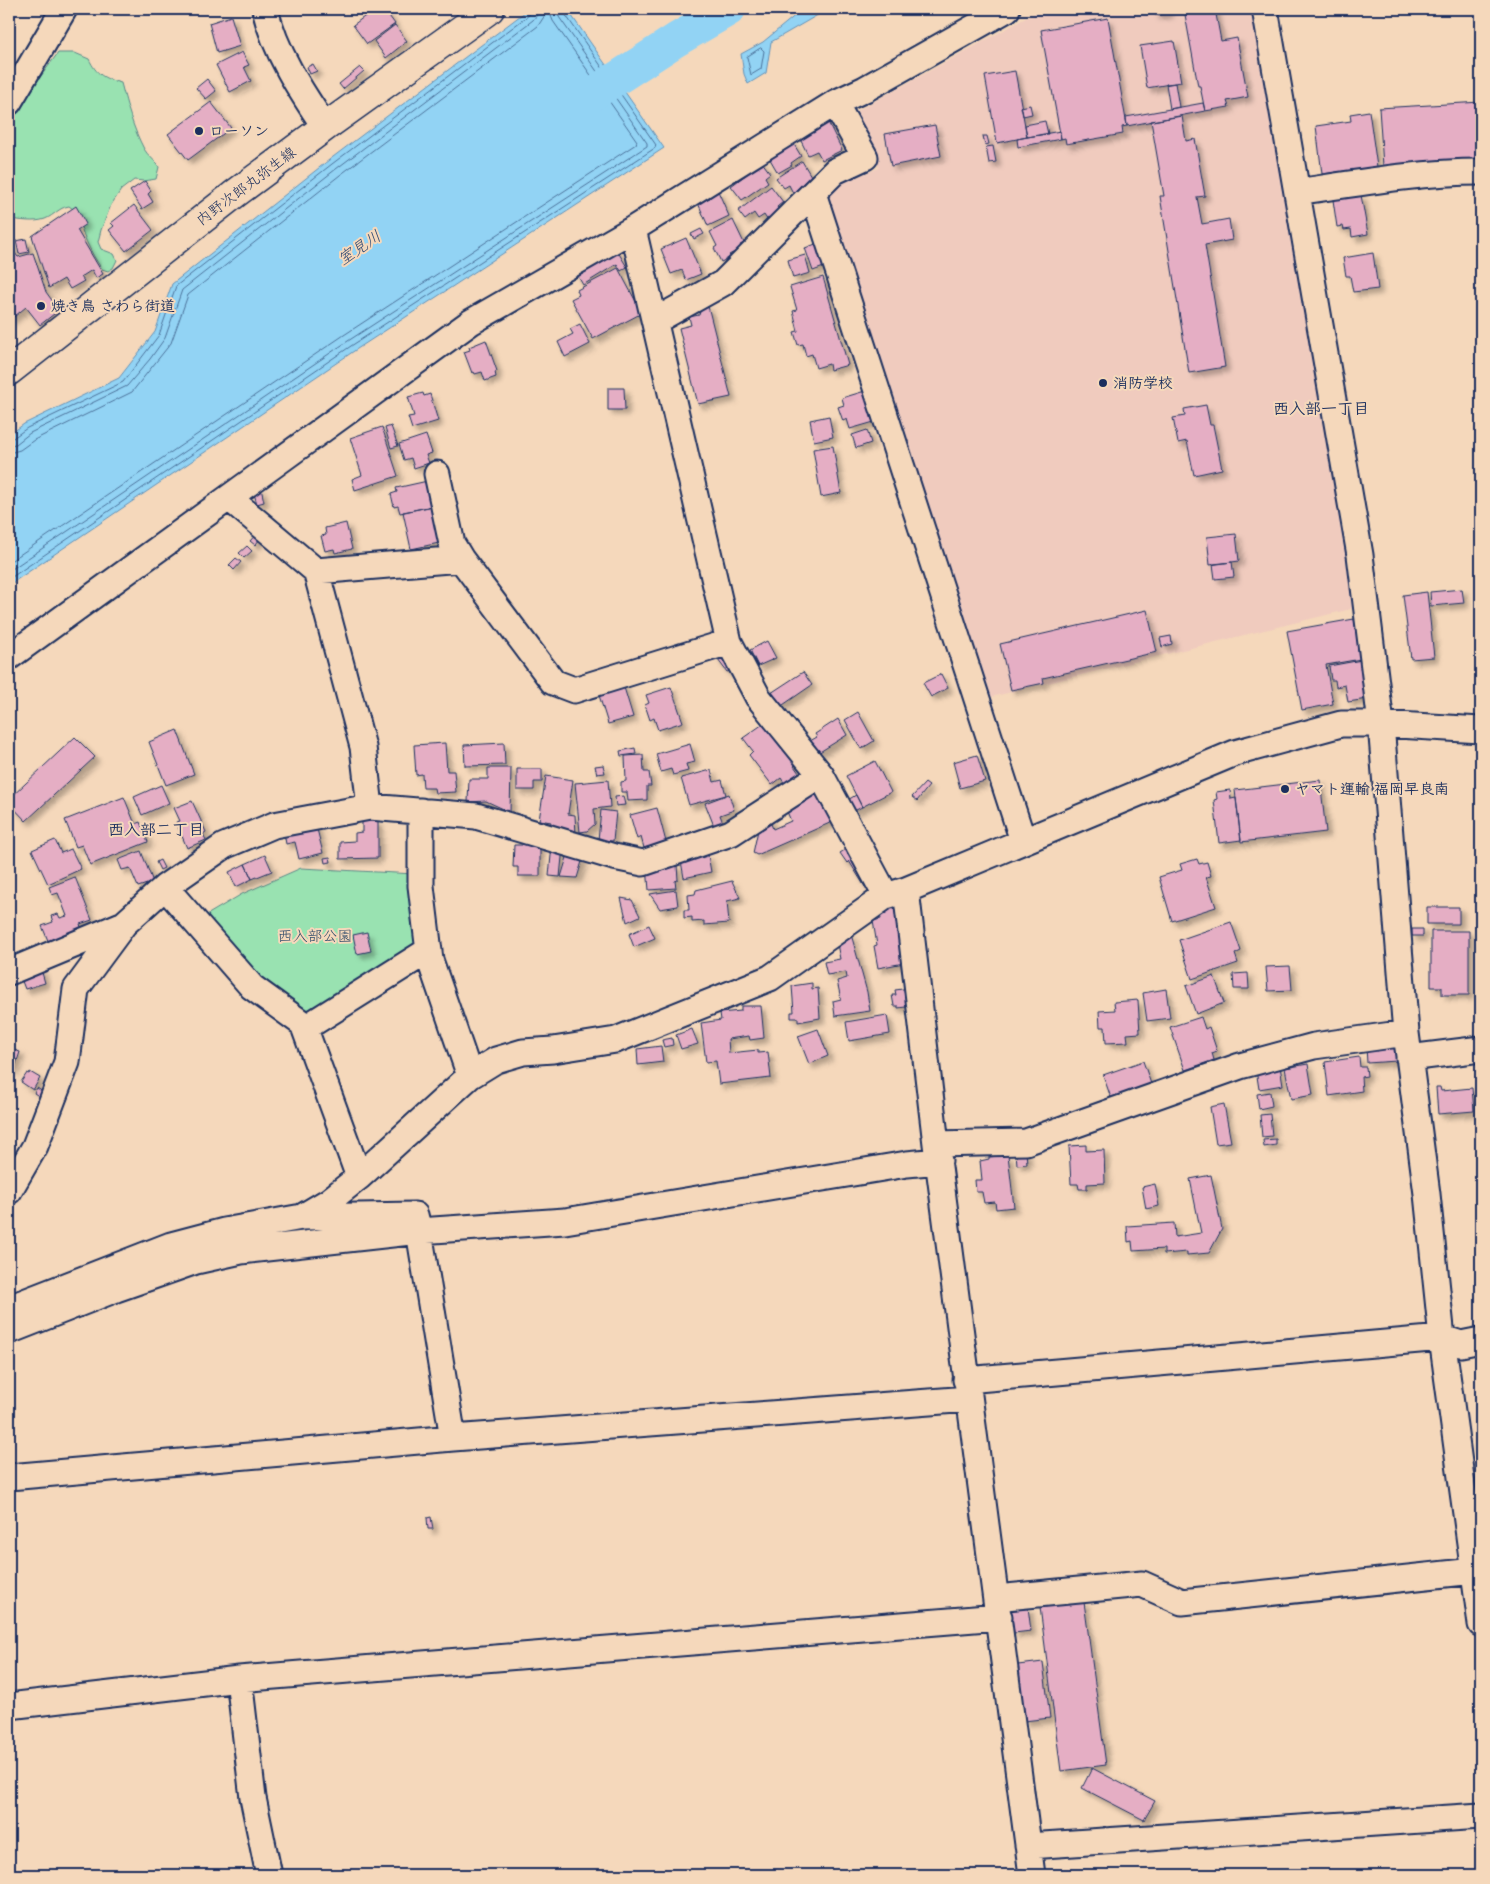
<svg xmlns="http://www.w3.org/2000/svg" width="1490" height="1884" font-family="'Balsamiq Sans','Klee One',sans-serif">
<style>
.built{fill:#f0cbbe}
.green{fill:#99e2b1;stroke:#5a8888}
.water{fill:#92d3f4;stroke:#6291b8}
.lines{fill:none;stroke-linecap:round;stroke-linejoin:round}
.shore{stroke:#4b719a;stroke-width:1}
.river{stroke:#92d3f4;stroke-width:34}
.building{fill:#e5aec4;stroke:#1b2f5e;filter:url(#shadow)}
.minor-casing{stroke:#1b2f5e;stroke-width:29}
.major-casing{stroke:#1b2f5e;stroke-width:31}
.minor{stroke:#f5d8bb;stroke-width:25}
.major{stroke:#f5d8bb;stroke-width:28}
.poi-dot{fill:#1b2f5e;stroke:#f5d8bb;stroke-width:2}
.labels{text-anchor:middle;stroke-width:4;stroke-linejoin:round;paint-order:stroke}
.poi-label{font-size:15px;font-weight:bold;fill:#1b2f5e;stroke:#f5d8bb;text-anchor:start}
.street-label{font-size:15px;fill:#1b2f5e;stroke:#f5d8bb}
.park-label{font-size:15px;fill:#2e4a6a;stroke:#f5d8bb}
.water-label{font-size:16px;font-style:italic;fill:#2d4874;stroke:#f5d8bb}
.neighbourhood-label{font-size:16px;font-weight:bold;fill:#1b2f5e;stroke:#f5d8bb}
</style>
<defs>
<filter id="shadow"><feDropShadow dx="4.5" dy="4.5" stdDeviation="2.5" flood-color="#0004"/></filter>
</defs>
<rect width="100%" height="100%" fill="#f5d8bb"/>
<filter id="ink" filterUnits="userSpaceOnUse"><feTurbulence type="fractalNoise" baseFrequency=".02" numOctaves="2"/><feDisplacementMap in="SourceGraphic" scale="10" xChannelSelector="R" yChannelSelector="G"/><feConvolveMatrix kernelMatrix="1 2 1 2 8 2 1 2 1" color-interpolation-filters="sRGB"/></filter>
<g filter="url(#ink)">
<!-- built -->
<path class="built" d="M1042,9h213l95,559 5,40 -364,89 -164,-499 16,-16 36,-14 -24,-56z"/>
<!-- green -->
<path class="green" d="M58,53h17l14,6c8,16 14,19 32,24 6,23 12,45 23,66 4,7 11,11 15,18l-3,12 -12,2 -10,-1 -13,10 -10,15 -10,25 -3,12 3,7 13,5 3,6 -4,8 -5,3 -6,-2c-12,-17 -21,-37 -25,-57l-8,-6c-11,2 -14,9 -24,13 -11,4 -25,1 -36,0v-97l8,-9 10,-18z
M301,868l114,6 5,72 -104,71 -56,-36 -55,-65 37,-22z"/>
<!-- water -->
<path class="water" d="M529,9h38l97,139 -310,203 -345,234v-150l15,-11 95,-46 36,-46 17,-48 157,-124z
M803,9h25l-57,33 -5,31 -18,11 -4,-10 -3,-20 22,-12z"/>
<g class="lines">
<!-- shore -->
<path class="shore" d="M761,48l3,3 -3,18 -10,6 -4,-18z
M9,439l4,-1 14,-10 96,-46 36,-47 17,-49 156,-122 197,-149 3,-6
M9,445l7,-1 14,-11 97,-47 23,-27 15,-21 17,-48 154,-121 197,-149 4,-5 1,-6
M9,453l11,-3 14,-10 98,-48 39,-49 17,-48 152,-120 198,-149 9,-14 3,1 3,8 84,120 -1,3 -292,191 -335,227
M9,571l339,-230 299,-195v-3l-88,-126 -2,-8
M9,579l342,-233 304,-198 1,-3 -91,-131 -1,-5"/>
<!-- river -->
<path class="river" d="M577,104l99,-64 53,-31"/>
</g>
<!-- building -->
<path class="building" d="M375,9h9l11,15 -28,20 -14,-19z
M1155,9h13l1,4 -14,2z
M1184,9h31l6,32 16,-3 11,59 -21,4 2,6 -24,4 -5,-25h-2z
M231,16l9,30 -23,7 -8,-30z
M1108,18l19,108 -5,1 1,7 -57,10 -1,-6 -4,1 -20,-109z
M395,25l12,16 -21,17 -12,-17z
M1174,41l7,41 -34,6 -7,-42z
M242,52l7,13 -5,2 7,14 -21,11 -14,-27z
M313,64l4,7 -7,3 -3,-7z
M360,67l4,4 -21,18 -4,-5z
M1015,71l12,66 -30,6 -12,-67z
M207,79l9,12 -10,8 -10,-11z
M1175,83l4,24 -9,2 -4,-25z
M211,102l20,26 -43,32 -20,-26z
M1481,102v58l-98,6 -4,-58z
M1203,103l2,8 -78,15 -1,-9z
M1030,105l2,9 -9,2 -2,-9z
M1369,111l8,56 -55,7 -6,-48 35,-5 -1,-7z
M1182,116l4,25 9,-2 10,57 -8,1 5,27 27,-5 3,21 -27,5 20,122 -36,6 -29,-177h4l-13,-75z
M827,120l15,30 -20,10 -5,-9 -9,4 -8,-16 12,-6 -2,-5z
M1045,121l3,13 -21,3 -2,-12z
M935,125l6,31 -50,10 -6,-32z
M1060,131l1,8 -43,8 -1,-8z
M983,136h4l2,8 -4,1z
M792,141l9,15 -10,7 1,2 -14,8 -11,-19z
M993,146l3,16 -7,1 -3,-16z
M759,158l11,15 -5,4 3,5 -26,18 -11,-14 16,-12 -2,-5z
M802,161l9,15 -18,17 -4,-8 -5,3 -8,-10z
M145,181l6,10 -3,3 5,8 -11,7 -12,-18z
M771,186l12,16 -6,5 3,4 -12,10 -4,-6 -6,4 -4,-6 -9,7 -7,-9z
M718,191l11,25 -21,10 -10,-23 12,-5 -1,-3z
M1361,195l7,39 -16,3 -1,-8 -7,1 -1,-4 -6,1 -4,-27z
M134,205l19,25 -27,21 -17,-21 5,-4 -3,-3z
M76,206l10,18 -9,6 26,44 -7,4 -4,-8 -11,7 3,4 -14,8 -6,-10 -15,9 -17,-52z
M733,220l11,23 -4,2 2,3 -13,7 2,2 -10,5 -7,-14 3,-2 -7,-14z
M701,229l3,5 -10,5 -3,-5z
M686,238l15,36 -15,6 -4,-10 -11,4 -10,-25z
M26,239l3,13 -10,2 -3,-13z
M821,242l8,23 -16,6 -8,-23z
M9,243l6,6 -6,5z
M615,247l12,20 -6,4 -4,-7 -34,21 -8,-14z
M14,252l4,5 15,-4 13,39 13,18 -19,15 -14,-18 -17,14v-66z
M1373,253l5,36 -25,3 -3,-16h-4l-3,-18z
M805,255l5,18 -17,5 -5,-18z
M618,268l24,45 -49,26 -22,-40 8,-4 -2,-5z
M823,277l25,88 -18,5 -1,-6 -13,4 -4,-14 -6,2 -3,-12 -5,1 -4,-13 4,-1 -5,-20 4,-1 -7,-23z
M708,306l23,91 -33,7 -19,-76 12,-3 -2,-8 10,-2 2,-7z
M580,324l10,20 -25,13 -7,-15 15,-8 -3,-5z
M486,340l11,31 -2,1 1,5 -11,4 -3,-9 -7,2 -1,-2 -2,1 -8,-21 6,-2 -1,-3z
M608,388h16l1,22h-17z
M865,391l9,31 -24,7 -3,-10 -4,2 -5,-14 6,-2 -2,-7z
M423,393l1,3 6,-2 8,27 -26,8 -4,-12 6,-1 -6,-19z
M1206,405l4,20h3l9,44 -28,6 -7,-34 -9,2 -5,-25 12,-2 -1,-7z
M829,416l4,21 -19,4 -4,-21z
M391,426l7,20 -7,2 -6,-20z
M382,427l16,49 -43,14 -3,-11 10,-4 -12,-37z
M867,430l4,13 -15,5 -4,-13z
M426,435l6,18 -6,2 3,8 -15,5 -3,-10 -7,2 -5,-16z
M833,446l8,47 -20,4 -8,-48z
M432,480v26l-32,7 -2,-7 -4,1 -3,-13 6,-2 -1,-4z
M261,488l3,14 -7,2 -4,-14z
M434,506l10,28 -7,2 2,7 -28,6 -8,-37z
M346,523l6,26 -17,4 -1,-4 -9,2 -4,-15 5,-1 -1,-7z
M256,534l5,4 -6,7 -5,-4z
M1236,534l3,27 -29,4 -3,-28z
M247,546l5,5 -8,7 -5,-5z
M236,558l5,4 -7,8 -5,-5z
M1232,562l2,15 -19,2 -2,-15z
M1462,589l2,14 -33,3 -1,-14z
M1427,592l7,65 -23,2 -8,-64z
M1147,610l10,42 -114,26 1,5 -33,7 -11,-46z
M1354,619l7,40 -35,6 7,39 -31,6 -15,-79z
M1171,636l1,8 -10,3 -2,-9z
M767,641l9,17 -18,8 -8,-16z
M726,651l9,18 -8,3 -12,-16z
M1367,659v40l-19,3 -3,-17 -9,2 -1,-7h-4l-2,-14z
M803,672l9,13 -32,22 -9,-14z
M941,674l7,14 -17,9 -8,-14z
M623,684l10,33 -25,7 -10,-32z
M671,687l12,35 -25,8 -4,-12 -4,2 -5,-15 4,-2 -3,-8z
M858,712l16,29 -13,8 -16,-29z
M838,719l9,16 -29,18 -8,-12 7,-4 -2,-3z
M766,722l31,41 -3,3 5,7 -14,11 -4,-6 -9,7 -23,-30 4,-4 -10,-13z
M177,730l17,44 -28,11 -17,-43z
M75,737l20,20 -69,64 -17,-18v-4z
M445,743l2,28h7l2,21 -21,1 -1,-5h-11l-1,-14 -6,1 -2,-30z
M504,743l1,22 -40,1 -1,-21z
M690,744l5,18 -9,2 2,7 -15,4 -2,-6 -10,3 -5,-18z
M635,748l1,6 -15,2 -1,-5z
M643,755l1,17h5l2,14h-4v14l-19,1 -1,-9h-6v-10l5,-1 -1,-25z
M977,755l8,26 -25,7 -7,-26z
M875,761l16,31 -29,15 -16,-31z
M603,765l2,8 -8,1 -2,-8z
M488,768h23l-1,44 -24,-11 -18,1 1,-23h19z
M517,769h25v13h-8v8h-17z
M711,770l3,12 8,-2 4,15 -37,10 -8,-27z
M546,776l27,4 -5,34 7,1 1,20 -26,-8 1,-5 -12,-2z
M608,780l2,27 -16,2 1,15 -8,7 -7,1 -5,-49z
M1320,780l6,52 -85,10 -6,-52z
M925,783l4,3 -12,15 -5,-4z
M161,785l8,18 -27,12 -8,-18z
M1230,790l1,9 5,-1 5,42 -22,3 -5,-43 3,-1 -1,-7z
M818,791l14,31 -75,33 -4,-2 7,-32 8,-5 5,13 18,-8 -6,-14z
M729,794l5,16 -14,5 3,8 -9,3 -9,-23z
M856,795l6,12 -10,5 -6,-11z
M623,796l2,9 -9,1 -1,-9z
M124,797l11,27 5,-2 8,20 -58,23 -8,-20 -6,2 -11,-27z
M192,801l14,31 -3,2 3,6 -19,8 -11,-26 4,-1 -6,-13z
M657,808l9,34 -22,6 -3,-11 -4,2 -7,-24z
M601,810l15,2 -3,29 -15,-1z
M362,821h16v37l-38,1v-17l15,-1v-8l7,-1z
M316,825l7,28 -24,6 -4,-17 -9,2 -2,-11z
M540,839v37h-22v-9h-5l1,-22h8l1,-2h8z
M55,840l6,13 10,-4 10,20 -33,15 -16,-34z
M854,844l21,36 -10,7 -16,-26 -2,2 -7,-10z
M552,845l11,2 -3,30 -11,-1z
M141,851l12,31 -15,5 -8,-19 -8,2 -4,-10z
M568,854l15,4 -6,20 -16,-1z
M265,855l7,16 -20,8 -7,-15z
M708,855l3,17 -27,6 -3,-17z
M330,857l1,5 -6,1 -1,-5z
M1197,859l2,5 8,-2 4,14 -5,1 10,30 -44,14 -13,-44 23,-7 -2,-6z
M160,860l4,8 -4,2 -4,-8z
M245,864l7,15 -16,8 -7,-15z
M677,865l1,15 -3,1 1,7 -27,2 -2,-23z
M75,877l17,43 -12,4 2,6 -33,13 -7,-17 11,-4 -2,-6 7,-2 2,4 7,-2 -9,-23 -6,2 -3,-8z
M732,881l8,17 -13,3 2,22 -25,2v-4l-12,1v-5l-8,1v-8h5l-1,-15 7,-1 1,-4z
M676,890l2,16 -18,3 -10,-15z
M621,898l11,2 8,16 -13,6z
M900,905l9,57 -31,6 -4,-22 3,-1 -4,-24 8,-2 -2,-10z
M1427,907h32v17h-32z
M1231,922l10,29 -6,3 3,9 -46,16 -13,-39z
M649,925l6,13 -21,9 -5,-13z
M1412,929h11v7h-11z
M1431,931h38v64h-27v-8h-11z
M367,932l4,19 -14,3 -4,-19z
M851,934l16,58 3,19 -35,5 -2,-15 8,-2 -4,-18 10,-3 -1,-6 -19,3 -3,-13 16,-3 -3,-15z
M1290,966l2,24 -24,1 -2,-24z
M41,969l4,14 -20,6 -5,-13z
M1248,973l1,16h-15l-1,-15z
M1214,976l10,27 -28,11 -10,-28z
M812,983v6l6,-1 2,30 -22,4v-4h-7v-6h3l-2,-26z
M910,988l3,18 -15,2v-2h-4l-2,-11h4l-1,-5z
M1166,989l4,29 -23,3 -4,-28z
M1138,1000l2,33 -13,1 1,8 -22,1 -1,-16h-5l-1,-16 16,-1 -1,-8z
M741,1006h20l3,32 -14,2 -1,-4 -21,3 1,14 29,-3v3l10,-1 3,26 -52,6 -3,-23 -10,1 -5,-39 20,-3 -1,-7 21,-2z
M887,1015l3,19 -41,7 -3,-19z
M1201,1017l4,12 4,-2 8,24 -5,2 2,7 -29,10 -15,-43z
M692,1029l6,15 -17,5 -5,-14z
M818,1029l10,27 -19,8 -11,-28z
M672,1038l1,7 -9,2 -2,-7z
M1395,1045l2,16 -30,2 -1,-16z
M661,1046l2,16 -25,3 -1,-16z
M9,1048l11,4 -6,18 -5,-2z
M1359,1057l1,10h6l1,9 -6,1 1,14 -33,5 -4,-34z
M1143,1061l8,23 -40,14 -8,-23z
M1308,1064l5,31 -22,4 -6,-31z
M1280,1066l3,19 -24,4 -3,-19z
M30,1072l10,6 -7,12 -12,-8 6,-9 2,1z
M1436,1087h4l1,4 31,-3 2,23 -36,3z
M37,1088l6,4 -3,5 -6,-4z
M1270,1092l2,14 -13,3 -2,-15z
M1224,1104l7,38 -15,2 -6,-37z
M1270,1114l2,22 -10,1 -2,-22z
M1276,1139v6l-12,2 -1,-7z
M1086,1145v6l18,-1 1,33 -18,1v5h-8l-1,-5h-7l-2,-38z
M1026,1151l1,13 -10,1 -1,-13z
M1008,1155l6,52 -18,2 -1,-7 -11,1 -2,-11h-6l-1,-12h7l-2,-19 9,-2v-2z
M1211,1175l11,54 -13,24 -22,2v-3l-23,2v-5l-31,2 -1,-10 -4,1 -1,-16 47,-3 1,14 26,-4 -11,-54z
M1155,1184l4,22 -13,3 -4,-22z
M431,1517l2,12h-5l-1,-11z
M1084,1602l22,163 -45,6 -21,-164z
M1028,1607l3,24 -17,2 -3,-24z
M1043,1662l7,56 -26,3 -6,-56z
M1092,1768l63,33 -11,19 -62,-32z"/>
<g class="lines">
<defs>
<path id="minor" d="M265,9c10,43 35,81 60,118
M1265,9l95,546 21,169 25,309 21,161 15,144 39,286
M9,102l55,-93
M835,103l30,54 -30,14 -22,22 210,648
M1297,192c61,-9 123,-20 184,-20
M633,229l96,413 29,55 63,78 65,121
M655,321l68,-38 90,-90
M437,474l15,70 9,15 92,123 21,8 155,-48
M229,498l87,73 47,176 7,60
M316,571l145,-12
M9,657l462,-335 162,-93 202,-126 30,-14 142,-80
M421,811v75l9,74 40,116
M165,887l87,100 51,37 56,153
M906,890l30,254 96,731
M9,972l115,-48
M305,1028l124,-78
M1409,1058l72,-9
M936,1144l90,-2 214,-76 74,-20 92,-13
M9,1191l26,-45 32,-84 9,-73 48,-65 41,-37 59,-41 50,-21 96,-18 106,9 138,41 29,6 88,-30 90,-58
M302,1217l113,-2 4,16 34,207
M9,1308l162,-63 53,-14 78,-14 27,-16 30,-24 111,-101 26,-16 27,-8 30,-2 63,-10 154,-62 116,-82 20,-6 329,-137 106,-29h40l100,6
M9,1331l107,-42 80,-28 45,-10 178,-20 146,-10 342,-57 32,-3
M966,1380l476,-42 19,6 20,-4
M9,1477l444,-39 516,-39
M996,1598l146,-14 40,18 292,-31
M239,1679l14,119 16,77
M9,1706l230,-27 760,-62
M1028,1846l453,-30"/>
<path id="major" d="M9,371l227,-178 89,-66 165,-118"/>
</defs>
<!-- minor casing -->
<use href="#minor" class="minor-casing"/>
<!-- major casing -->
<use href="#major" class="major-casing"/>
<!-- minor -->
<use href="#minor" class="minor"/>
<!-- major -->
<use href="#major" class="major"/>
</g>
</g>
<!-- markers -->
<g class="poi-dot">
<circle cx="199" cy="131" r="5"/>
<circle cx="41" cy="306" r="5"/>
<circle cx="1103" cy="383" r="5"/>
<circle cx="1285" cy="789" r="5"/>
</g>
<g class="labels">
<!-- poi labels -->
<g class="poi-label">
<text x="209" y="136">ローソン</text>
<text x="51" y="311">焼き鳥 さわら街道</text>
<text x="1113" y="388">消防学校</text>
<text x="1295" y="794">ヤマト運輸 福岡早良南</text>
</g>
<!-- street labels -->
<g class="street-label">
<text transform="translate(246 186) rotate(-37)" y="5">内野次郎丸弥生線</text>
</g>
<!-- park labels -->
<g class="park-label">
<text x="315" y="941">西入部公園</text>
</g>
<!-- water labels -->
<g class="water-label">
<text transform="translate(359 247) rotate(-34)" y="6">室見川</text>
</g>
<!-- neighbourhood labels -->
<g class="neighbourhood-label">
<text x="1321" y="414">西入部一丁目</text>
<text x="156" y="835">西入部二丁目</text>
</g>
</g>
<!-- margin -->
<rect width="1490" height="1884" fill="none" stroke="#f5d8bb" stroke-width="30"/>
<rect x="15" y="15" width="1460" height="1854" fill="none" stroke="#1b2f5e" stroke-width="2" filter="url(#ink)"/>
</svg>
